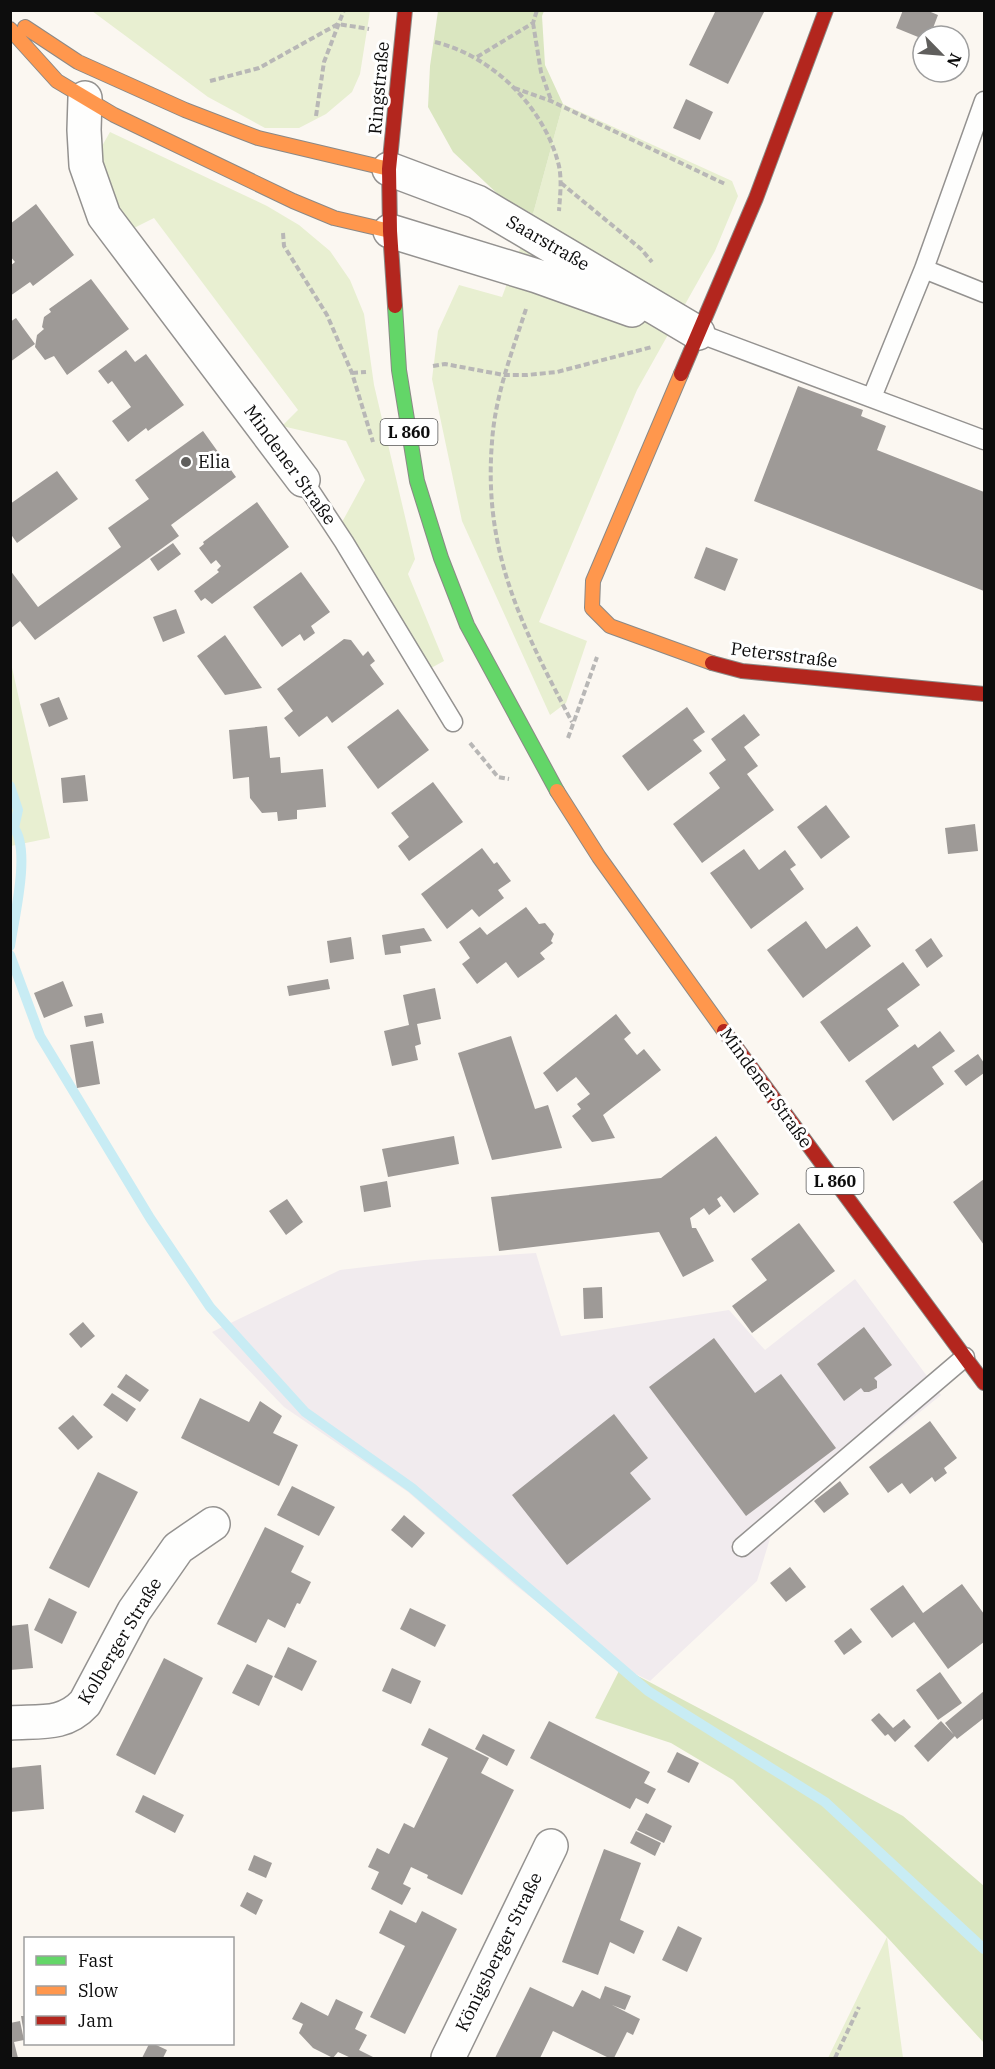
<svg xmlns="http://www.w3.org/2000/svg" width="995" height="2069" font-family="'IBM Plex Serif',serif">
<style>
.industrial{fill:#f1ebee}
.green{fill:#e8efd1}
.forest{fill:#dae6c0}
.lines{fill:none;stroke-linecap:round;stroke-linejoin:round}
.stream{stroke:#c8ecf4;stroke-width:10}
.building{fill:#9e9a97}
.lane-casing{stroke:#949290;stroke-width:21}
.street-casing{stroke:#949290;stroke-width:36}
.fast-casing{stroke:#8b8986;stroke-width:16}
.slow-casing{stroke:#8b8986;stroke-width:16}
.jam-casing{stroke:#8b8986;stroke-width:16}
.path{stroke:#b8b7b6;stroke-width:4;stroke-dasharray:6 3;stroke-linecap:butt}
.lane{stroke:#fefefd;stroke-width:18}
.street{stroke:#fefefd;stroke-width:33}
.fast{stroke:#63d668;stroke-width:14}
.slow{stroke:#ff974d;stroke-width:14}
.jam{stroke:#b3261e;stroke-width:14}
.poi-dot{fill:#605f5d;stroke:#fff;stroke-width:2}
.labels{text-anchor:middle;stroke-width:6;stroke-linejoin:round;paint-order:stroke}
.shield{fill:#fff;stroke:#565656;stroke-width:1.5}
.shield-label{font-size:16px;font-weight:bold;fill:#0d0d0d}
.street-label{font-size:18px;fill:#0d0d0d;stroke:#fff}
.poi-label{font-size:18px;fill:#0d0d0d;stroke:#fff;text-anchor:start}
</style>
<rect width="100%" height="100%" fill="#fbf7f1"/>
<!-- industrial -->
<path class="industrial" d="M536,1253l25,83 168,-26 36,40 90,-71 86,116 -169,137 -15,49 -107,100 -29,-14 -106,-82 -107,-93 -124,-85 -72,-75 128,-62 84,-10z"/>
<!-- green -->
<path class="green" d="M92,11h278l-10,63 -8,18 -26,22 -27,14h-34l-57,-31z
M563,104l169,77 6,15 -23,55 -78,139 -98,232 48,19 -21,62 -16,12 -88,-194 -30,-142 6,-48 21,-46 43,12 31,-83z
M110,132l157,74 32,19 31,26 20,29 14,34 10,71 41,174 -7,15 36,87 -13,7 -90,-144 24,-44 -19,-39 -64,-15 16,-16 -144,-192 -22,11 -24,-31 -10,-45z
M11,663l39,175 -39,8h-1z
M887,1937l16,121h-75z"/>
<!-- forest -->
<path class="forest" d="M438,11h106l-2,5 3,49 18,39 -30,110 -31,-16 -49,-46 -25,-45 2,-41z
M621,1667l282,149 81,70v157l-97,-106 -154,-157 -62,-37 -76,-25z"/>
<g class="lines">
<!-- stream -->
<path class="stream" d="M10,786l8,24 -4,18c17,22 0,90 -4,118
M10,955l30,81 110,182 60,89 95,105 107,76 236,203 177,111 159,147"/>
</g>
<!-- building -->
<path class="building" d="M716,10h49l-37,74 -39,-19z
M903,10h23l12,5 -8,21h-7v3l-27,-11z
M686,99l27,13 -13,28 -27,-12z
M36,204l38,51 -41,31 -3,-4 -20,14v-30l5,-4 -5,-6v-32z
M91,279l38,50 -62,46 -13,-19 -9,4 -10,-13 2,-12 7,-6 -2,-2 2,-10 7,-5 -2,-3z
M16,318l19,26 -25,18v-40z
M126,350l9,12 11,-8 38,51 -36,26 -2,-3 -18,14 -16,-21 19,-14 -19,-26 -4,3 -10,-13z
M798,386l65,24 -2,6 25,10 -9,24 107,42v99l-230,-90z
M203,431l33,46 -65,48 8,11 -144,104 -15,-19 -10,8v-59l28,37 83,-60 -13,-19 41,-29 -14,-19z
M57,471l21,28 -61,44 -7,-10v-29z
M257,502l32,45 -77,57 -7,-6 -4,3 -7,-10 25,-19 -2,-2 4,-4 -5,-6 -5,4 -12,-16 5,-4 -1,-2z
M173,543l8,11 -23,17 -8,-12z
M706,547l32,12 -13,32 -31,-13z
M301,572l29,40 -19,14 4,7 -11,8 -4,-7 -18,13 -29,-40z
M176,609l9,24 -22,9 -10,-25z
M225,635l37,53 -37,7 -28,-39z
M344,639l7,1 12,16 5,-5 7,10 -5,4 14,19 -52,39 -5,-7 -28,21 -15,-19 9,-7 -16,-22z
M59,697l9,22 -19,8 -9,-23z
M687,707l18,25 -12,8 9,11 -54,40 -26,-35z
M398,709l31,41 -51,39 -31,-42z
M744,714l16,21 -16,12 14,19 -11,8 27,36 -72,53 -29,-39 47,-36 -11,-15 17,-13 -15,-21z
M267,726l3,32 10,-1 1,16 42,-4 3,38 -29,3v9l-19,2 -1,-9 -15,1 -12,-15 -1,-21 -16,2 -4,-49z
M85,775l3,26 -25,2 -2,-25z
M433,782l30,40 -54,39 -11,-15 11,-9 -18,-24z
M826,805l24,32 -29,22 -24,-32z
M975,824l3,27 -30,3 -3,-26z
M482,848l12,16 3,-2 14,19 -13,9 6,8 -25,19 -7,-8 -25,20 -26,-35z
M744,849l15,21 26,-20 11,15 -6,4 14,20 -53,40 -41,-56z
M526,907l13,17 6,-1 9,11 -3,7 2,2 -13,10 5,6 -27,19 -12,-16 -29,22 -15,-20 8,-6 -11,-16 21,-15 7,8z
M806,921l20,28 31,-23 14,20 -68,52 -36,-48z
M424,928l8,13 -32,5 1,7 -16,2 -3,-20z
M351,937l3,22 -24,4 -3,-22z
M931,938l12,18 -16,12 -12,-18z
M903,962l17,23 -33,24 12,17 -50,36 -29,-40z
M328,979l2,10 -41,7 -2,-10z
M63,981l10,25 -29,12 -10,-25z
M435,988l6,31 -24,5 4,20 -6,2 3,14 -26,6 -8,-35 25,-6 -6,-30z
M102,1013l2,10 -18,4 -2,-11z
M616,1014l15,19 -7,6 13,16 7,-6 17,21 -58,45 12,23 -23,4 -20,-26 9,-7 -4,-5 13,-10 -14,-17 -19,15 -14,-19z
M940,1031l15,20 -23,16 12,17 -51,37 -28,-40 50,-37 3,4z
M511,1036l24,73 13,-4 14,43 -70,12 -34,-107z
M93,1041l7,43 -23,4 -7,-43z
M978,1054l6,9v10l-18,13 -12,-15z
M454,1136l5,28 -71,13 -6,-28z
M716,1136l43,58 -25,19 -13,-17 -4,3 4,7 -12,9 -5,-7 -14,10 2,10h4l18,33 -31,16 -24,-45 -160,19 -8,-54 170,-19z
M984,1179v66l-31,-43z
M387,1181l4,26 -27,5 -4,-26z
M287,1199l16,23 -17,13 -17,-24z
M799,1223l36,48 -83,62 -20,-27 35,-26 -16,-21z
M602,1287l1,31 -19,1 -1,-31z
M83,1322l12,14 -14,12 -12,-14z
M864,1327l28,38 -18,13 3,3v7l-8,4h-5l-3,-4 -17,13 -27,-37z
M714,1338l41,55 26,-19 55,74 -90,68 -97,-129z
M126,1374l23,16 -9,12 -23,-15z
M112,1393l24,16 -9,13 -24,-17z
M200,1398l49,24 11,-21 22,15 -9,17 25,12 -19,41 -98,-48z
M614,1414l34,44 -18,15 21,26 -84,66 -55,-70z
M73,1415l20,22 -15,13 -20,-22z
M930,1421l27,37 -13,10 3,5 -12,9 -3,-5 -22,17 -8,-11 -14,10 -19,-26z
M98,1472l40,20 -49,96 -40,-20z
M840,1481l9,13 -25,19 -10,-12z
M292,1486l43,21 -16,29 -42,-21z
M404,1515l21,18 -13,15 -21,-18z
M265,1527l39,19 -13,26 20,10 -11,22 -3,-1 -12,25 -17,-9 -12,24 -39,-19z
M790,1567l16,20 -20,15 -16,-19z
M962,1584l22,30v28l-36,27 -34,-47 -22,16 -22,-29 33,-24 20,28z
M49,1598l28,14 -15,32 -28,-14z
M410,1608l36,17 -11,22 -35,-18z
M28,1624l5,44 -23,2v-44z
M851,1628l11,14 -18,13 -10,-14z
M288,1647l29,14 -15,30 -28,-14z
M164,1658l39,20 -48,97 -39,-20z
M247,1664l26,12 -14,30 -27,-13z
M392,1668l29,13 -10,23 -29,-13z
M940,1672l22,31 -24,17 -22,-30z
M984,1691v27l-27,21 -12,-16z
M879,1713l14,15 11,-9 7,8 -16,15 -7,-8 -3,2 -14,-16z
M549,1721l101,51 -6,11 12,6 -8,15 -12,-6 -6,11 -100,-51z
M941,1721l14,15 -27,26 -14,-16z
M429,1728l60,30 -8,15 33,17 -52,105 -35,-17 1,-3 -17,-8 -8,17 8,4 -9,17 -31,-16 8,-17 -11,-5 9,-19 12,6 15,-31 10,5 34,-70 -27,-13z
M483,1734l32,16 -8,16 -32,-17z
M677,1752l22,11 -10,20 -22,-11z
M41,1765l3,44 -34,3v-44z
M143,1795l41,20 -9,18 -40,-21z
M646,1813l26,13 -8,17 -27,-13z
M636,1831l25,12 -6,13 -25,-13z
M604,1849l37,14 -21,57 24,11 -10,23 -24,-12 -12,33 -36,-13z
M254,1855l18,8 -6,15 -18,-8z
M247,1892l16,8 -7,15 -16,-9z
M390,1910l26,13 6,-12 35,18 -52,105 -35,-17 35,-71 -26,-13z
M678,1926l24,12 -15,34 -25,-12z
M605,1986l26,10 -6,14 -13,-5 28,14 -7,16 -6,-3 -13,26h-5l-56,-27 -13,27h-45l35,-71 43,20 9,-17 18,9z
M336,1999l27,13 -8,17 12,6 -8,15 16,8h-24l-13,-6 -5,6 -20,-10 -14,-15 4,-9 -11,-5 9,-17 27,14z
M21,2016h5v18h-2z
M20,2021l4,19 -10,2 4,16h-8v-35z
M149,2044h5l13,6 -4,8h-21z"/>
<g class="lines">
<defs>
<path id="lane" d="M924,269l60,24
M698,333l286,107
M872,397l52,-128 60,-168
M303,480l41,62 109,180
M742,1547l223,-190"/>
<path id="street" d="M85,98l-1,32 2,35 18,51 199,264
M389,169l88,33 221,131
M390,231l147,45 95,34
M10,1723c30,-2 54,3 75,-20l49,-92 44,-63 35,-24
M448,2058l103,-212"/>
<path id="fast" d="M395,306l4,64 18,111 24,77 26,67 90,166"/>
<path id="slow" d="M25,27l53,35 107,48 73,28 131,31
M10,29l47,52 57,34 179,86 41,17 56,13
M681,374l-88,207 -1,27 18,18 102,37
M557,791l42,66 125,174"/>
<path id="jam" d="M395,306l-5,-75 -1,-62 16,-159
M681,374l75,-176 70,-188
M712,663l30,8 242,23
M724,1031l260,352"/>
</defs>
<!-- lane casing -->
<use href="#lane" class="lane-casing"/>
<!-- street casing -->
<use href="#street" class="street-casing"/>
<!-- fast casing -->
<use href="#fast" class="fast-casing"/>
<!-- slow casing -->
<use href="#slow" class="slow-casing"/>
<!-- jam casing -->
<use href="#jam" class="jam-casing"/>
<!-- path -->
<path class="path" d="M533,23l8,49 10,28
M435,42c58,14 110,66 124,124 3,15 1,30 0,45
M477,57l56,-34 4,-13
M210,81l49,-13 79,-44 31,5
M514,88l37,13 174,83
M316,116l8,-54 20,-52
M561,183l80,66 11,13
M283,233l1,13 43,69 25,58 21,69
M526,309c-14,43 -31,87 -34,133 -9,110 30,185 80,280
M433,366l12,-2 59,11h23l30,-3 95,-25
M352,373l14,-1
M568,738l29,-81
M470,743l28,34 11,2
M835,2058l24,-51"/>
<!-- lane -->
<use href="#lane" class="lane"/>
<!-- street -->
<use href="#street" class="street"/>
<!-- fast -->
<use href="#fast" class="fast"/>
<!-- slow -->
<use href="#slow" class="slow"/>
<!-- jam -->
<use href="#jam" class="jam"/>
</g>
<!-- markers -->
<circle class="poi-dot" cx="186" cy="462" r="6"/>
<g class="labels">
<!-- shield labels -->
<g class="shield">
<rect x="380.5" y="419" width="57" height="26" rx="4.5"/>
<rect x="806.5" y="1168" width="57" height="26" rx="4.5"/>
</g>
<g class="shield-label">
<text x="409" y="438">L 860</text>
<text x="835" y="1187">L 860</text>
</g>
<!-- street labels -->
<g class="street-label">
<text transform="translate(379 88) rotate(-85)" y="6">Ringstraße</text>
<text transform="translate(548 243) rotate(30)" y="6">Saarstraße</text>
<text transform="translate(290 465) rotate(54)" y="6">Mindener Straße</text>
<text transform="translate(784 655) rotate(7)" y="6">Petersstraße</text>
<text transform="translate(766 1088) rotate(54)" y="6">Mindener Straße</text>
<text transform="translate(120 1641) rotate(-59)" y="6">Kolberger Straße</text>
<text transform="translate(499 1952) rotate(-64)" y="6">Königsberger Straße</text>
</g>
<!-- poi labels -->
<g class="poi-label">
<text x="198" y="468">Elia</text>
</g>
</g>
<!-- border -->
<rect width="995" height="2069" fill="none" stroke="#0d0d0d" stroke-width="24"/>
<!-- legend -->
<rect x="24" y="1937" width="210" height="108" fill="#ffffff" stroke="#9e9e9e" stroke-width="1.5"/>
<rect x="36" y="1956" width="30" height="9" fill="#63d668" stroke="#9e9e9e" stroke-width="1.5"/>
<text x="78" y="1967" font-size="18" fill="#0d0d0d">Fast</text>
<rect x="36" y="1986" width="30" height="9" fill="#ff974d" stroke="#9e9e9e" stroke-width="1.5"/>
<text x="78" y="1997" font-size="18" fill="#0d0d0d">Slow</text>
<rect x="36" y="2016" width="30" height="9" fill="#b3261e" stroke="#9e9e9e" stroke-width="1.5"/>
<text x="78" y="2027" font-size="18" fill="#0d0d0d">Jam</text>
<!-- north arrow -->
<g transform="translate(941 54) rotate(115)"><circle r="28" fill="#ffffff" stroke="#9e9e9e" stroke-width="1.5"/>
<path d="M0-4.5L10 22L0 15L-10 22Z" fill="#605f5d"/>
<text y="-9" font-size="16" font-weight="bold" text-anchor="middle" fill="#0d0d0d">N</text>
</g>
</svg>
